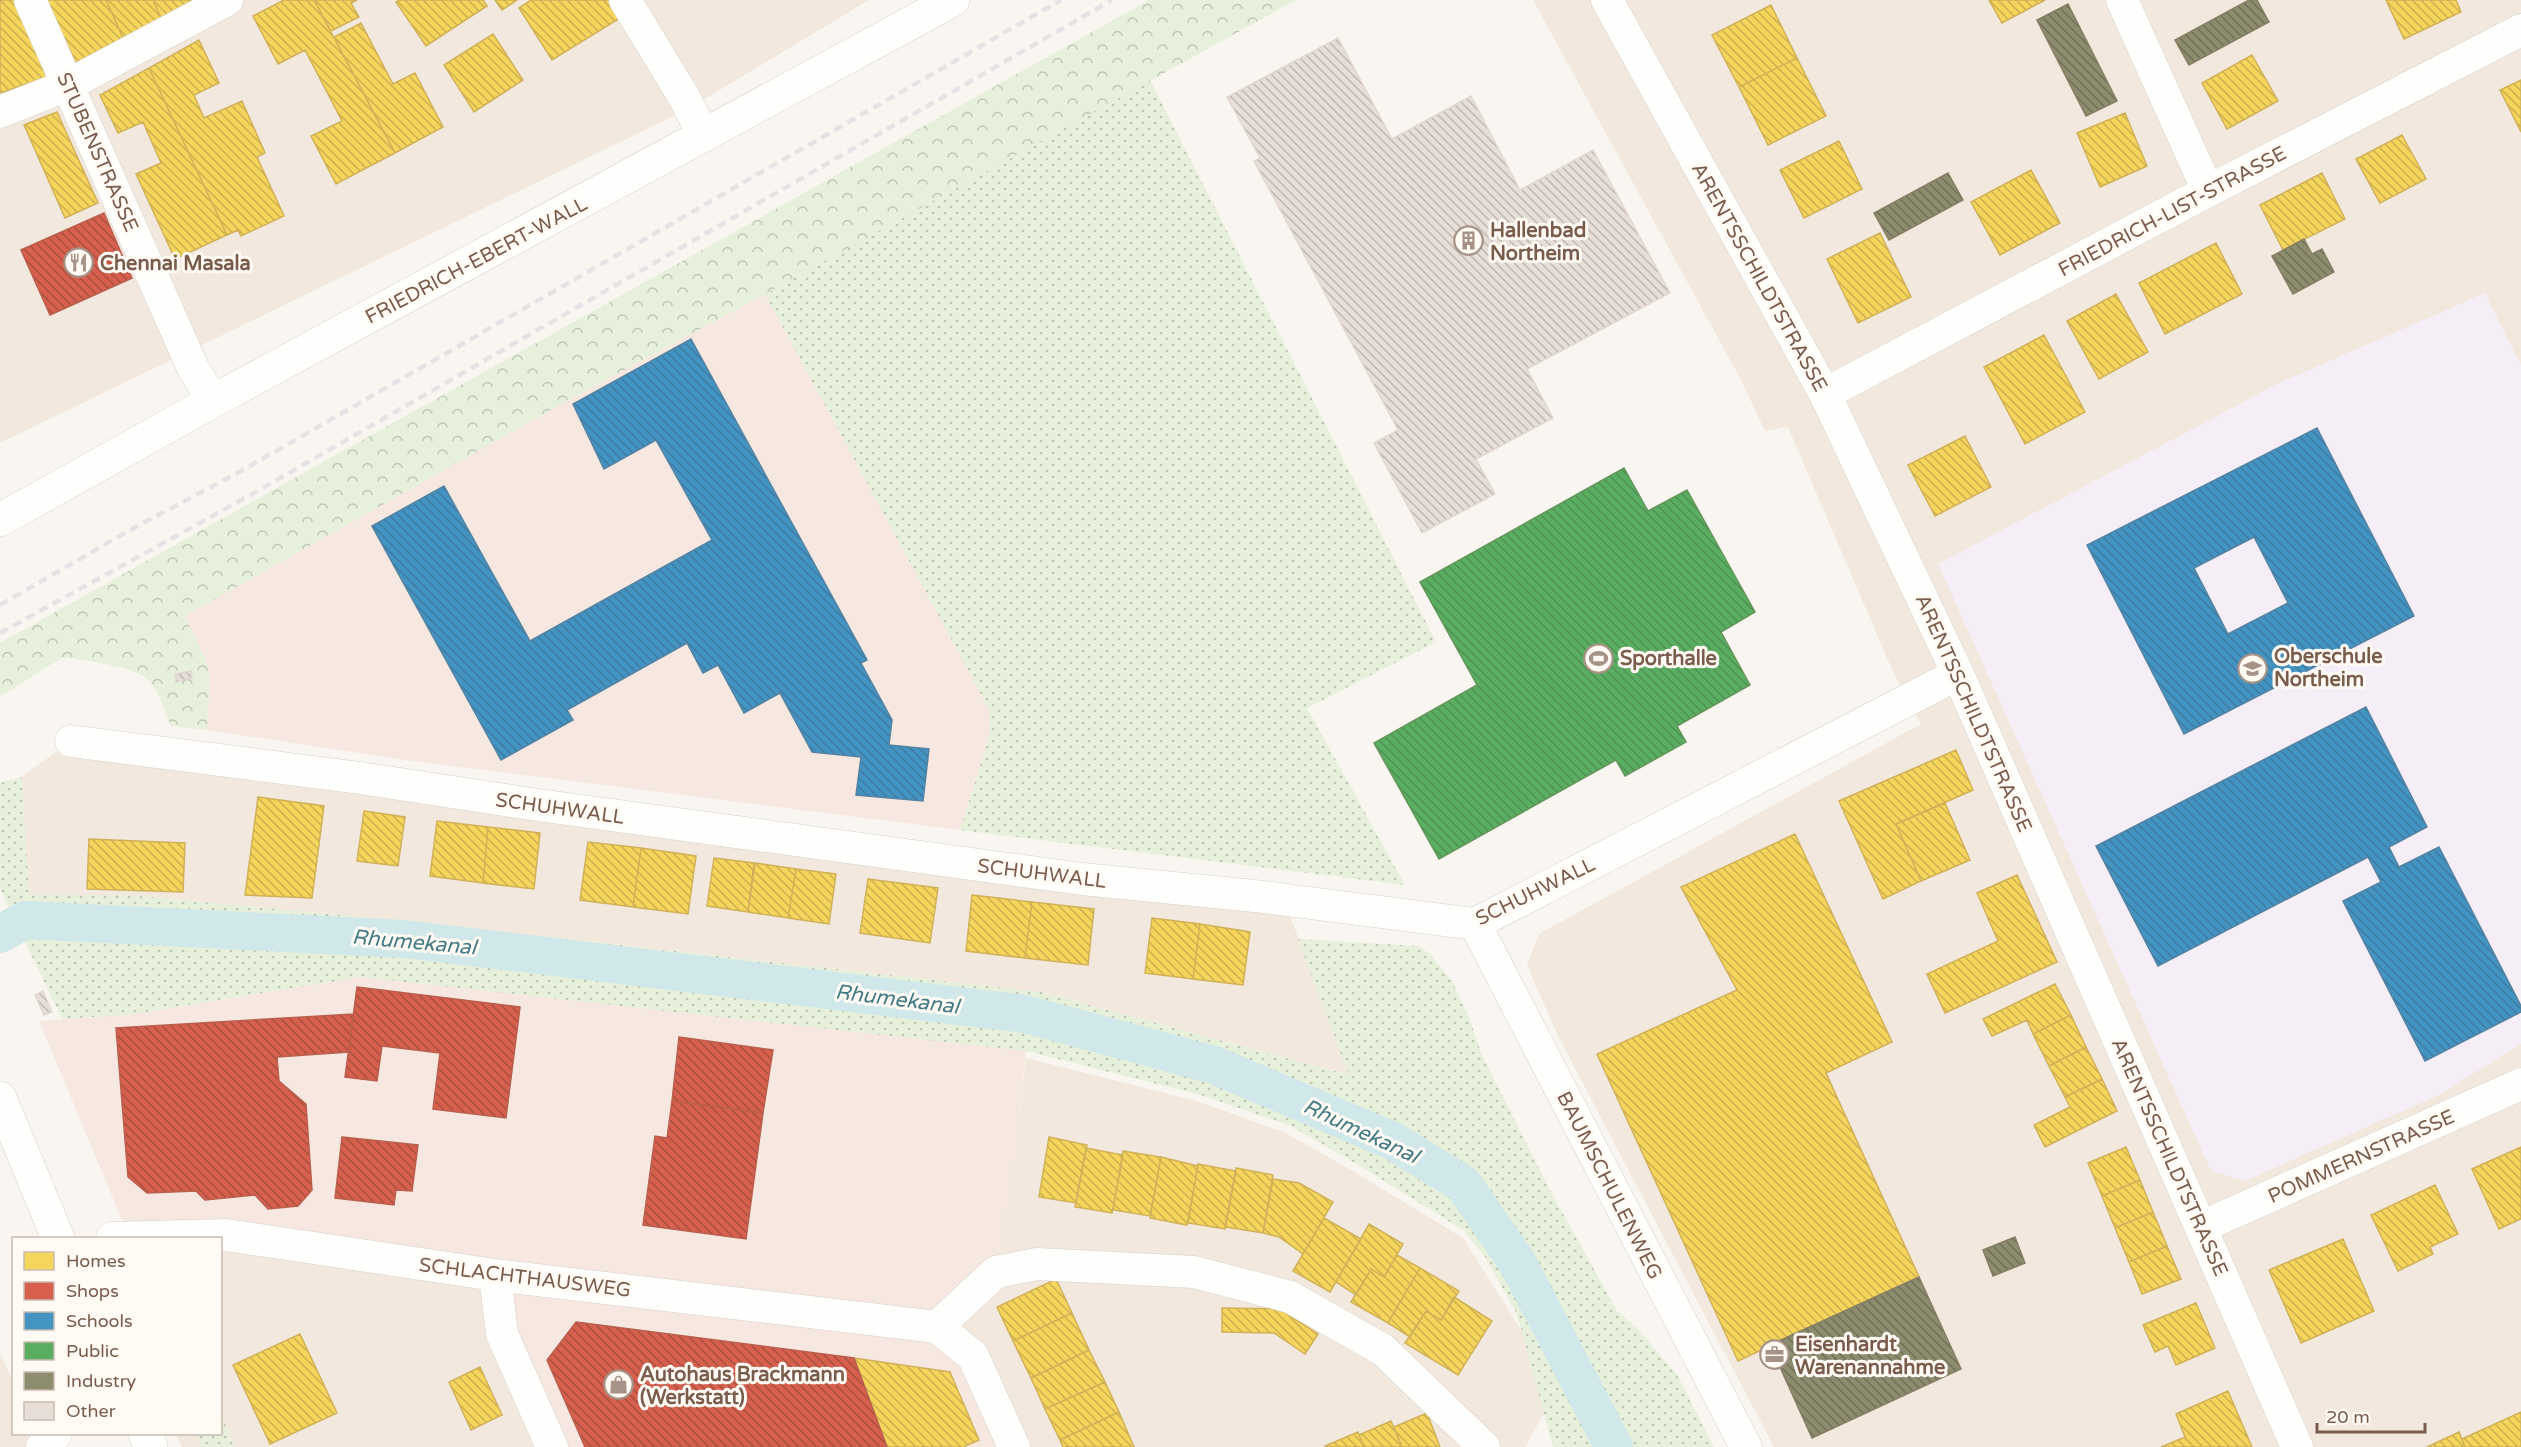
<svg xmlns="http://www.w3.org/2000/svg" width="2521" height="1447" font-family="'Varela Round',sans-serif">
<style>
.residential{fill:#f2e8de}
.commercial{fill:#f6e8e1}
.education{fill:#f6eef6}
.grass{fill:url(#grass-dots)}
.park{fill:url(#park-crowns)}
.homes{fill:url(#homes-back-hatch);stroke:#d1b158;stroke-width:1.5}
.shops{fill:url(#shops-back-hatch);stroke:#ba5f4d;stroke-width:1.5}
.schools{fill:url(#schools-back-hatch);stroke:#5482a0;stroke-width:1.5;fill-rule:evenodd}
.public{fill:url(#public-back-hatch);stroke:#64955b;stroke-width:1.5}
.industry{fill:url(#industry-back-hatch);stroke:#877e64;stroke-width:1.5}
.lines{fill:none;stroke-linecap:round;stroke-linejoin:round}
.canal{stroke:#d0e8ea;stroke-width:38}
.building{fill:url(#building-back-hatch);stroke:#e2d8d2;stroke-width:1.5}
.minor-casing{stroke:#d7d1cb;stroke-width:33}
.tertiary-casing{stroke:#d7d1cb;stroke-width:34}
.secondary-casing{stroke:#d9d2cb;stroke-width:34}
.minor{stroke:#fefefd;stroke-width:32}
.tertiary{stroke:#fefefd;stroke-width:33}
.secondary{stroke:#fefefd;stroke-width:33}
.rail{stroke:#e6e3e7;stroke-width:4.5;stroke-dasharray:9 6;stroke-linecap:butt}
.labels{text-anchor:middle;stroke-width:6;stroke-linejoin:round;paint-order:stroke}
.street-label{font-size:20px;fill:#7a5c4d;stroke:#fffaf3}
.poi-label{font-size:20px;font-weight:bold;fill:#7a5c4d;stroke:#fffaf3;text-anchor:start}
.water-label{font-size:21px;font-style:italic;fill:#437c86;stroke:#fffaf3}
</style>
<defs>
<pattern id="grass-dots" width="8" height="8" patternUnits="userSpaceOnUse" patternTransform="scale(1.5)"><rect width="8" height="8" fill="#e7f0db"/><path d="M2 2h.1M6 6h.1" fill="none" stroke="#c0c6b4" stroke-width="1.8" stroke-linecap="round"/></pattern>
<pattern id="park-crowns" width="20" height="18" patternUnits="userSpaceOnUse" patternTransform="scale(1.5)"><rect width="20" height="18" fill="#e7f0db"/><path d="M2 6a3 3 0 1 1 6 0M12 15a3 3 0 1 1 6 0" fill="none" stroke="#c0c6b4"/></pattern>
<pattern id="homes-back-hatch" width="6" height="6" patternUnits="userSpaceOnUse" patternTransform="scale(1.5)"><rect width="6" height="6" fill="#f6d55c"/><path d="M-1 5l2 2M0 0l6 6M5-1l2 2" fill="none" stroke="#ccb04e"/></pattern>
<pattern id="shops-back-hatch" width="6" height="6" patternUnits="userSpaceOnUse" patternTransform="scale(1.5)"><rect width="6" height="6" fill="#d6604d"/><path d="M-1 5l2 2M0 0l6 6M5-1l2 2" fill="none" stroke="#aa4f40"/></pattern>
<pattern id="schools-back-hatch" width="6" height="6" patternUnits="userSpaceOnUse" patternTransform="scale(1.5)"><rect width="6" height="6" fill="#4393c3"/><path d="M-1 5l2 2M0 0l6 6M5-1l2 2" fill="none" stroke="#3d7ba1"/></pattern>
<pattern id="public-back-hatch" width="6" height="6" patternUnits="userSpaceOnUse" patternTransform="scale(1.5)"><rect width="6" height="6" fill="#5aae61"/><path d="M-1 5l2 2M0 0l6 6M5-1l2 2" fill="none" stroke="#4f9152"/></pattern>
<pattern id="industry-back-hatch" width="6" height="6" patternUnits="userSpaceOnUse" patternTransform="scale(1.5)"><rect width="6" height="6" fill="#8c8c6e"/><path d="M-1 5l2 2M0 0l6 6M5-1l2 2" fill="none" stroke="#727058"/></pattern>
<pattern id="building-back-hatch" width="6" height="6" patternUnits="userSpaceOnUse" patternTransform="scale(1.5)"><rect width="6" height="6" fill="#e6ded7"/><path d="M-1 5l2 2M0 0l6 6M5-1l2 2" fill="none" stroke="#bfb7b1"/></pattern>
</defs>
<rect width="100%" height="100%" fill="#f9f5f0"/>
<!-- residential -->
<path class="residential" d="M0,0h869l-181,109 -688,334z
M1533,0h988v1447h-747l-217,-413 -30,-69 12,-31 382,-210 -27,-50 -106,-247 -23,4 -24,-51z
M71,741l1213,159 66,175 -309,-83 -606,-68 -307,-29h-100l-6,-118z
M1026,1058l171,43 89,32 62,35 115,70 95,150 -33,59h-511l-76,-120 58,-55 22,-141z
M220,1238l275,37 57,172h-370l-6,-13h44z
M0,1353l13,29 1,52h22v13h-36z"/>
<!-- commercial -->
<path class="commercial" d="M765,294l224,415 1,26 -30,95 -548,-69 -205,-31 3,-56 -7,-20 -19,-38 383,-215z
M361,977l387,40 278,34 -8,80 -22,141 -58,55 76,120h-462l-58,-172 -365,-38 -90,-216 88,-6z"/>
<!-- education -->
<path class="education" d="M2485,293l36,72v679l-84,52 -192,85 -34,-10 -273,-607 341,-181z"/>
<!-- grass -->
<path class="grass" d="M1150,80l286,562 -129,66 98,177 -445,-55 30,-95 -1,-26 -224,-415z
M22,777l7,118h99l307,29 606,68 308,83 -51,-136 120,7 12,8 22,27 16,34 14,40 70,139 65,117 20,17 40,47 37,72h-161l-36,-133 -33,-59 -21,-25 -103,-64 -69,-40 -90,-31 -175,-44 -665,-74 -234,38 -65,4 -62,-130v-106z
M221,1415l14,32h-33l-6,-13h24z"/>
<!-- park -->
<path class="park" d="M1149,0h147l-531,294 -198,107 -382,215 18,38 7,20 -3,56 -36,-4c-7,-15 -11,-35 -23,-46 -15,-15 -64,-19 -85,-23l-63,40v-54z"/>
<!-- homes -->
<path class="homes" d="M0,0h16l34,76 -50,17z
M46,0h60l17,38 -47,25z
M106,0h47l8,18 -38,20z
M153,0h40l-32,18z
M284,0h30l81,153 -59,31 -25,-48 31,-15 -37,-71 -27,14 -25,-48z
M314,0h43l-6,3 8,14 -28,14z
M399,0h84l4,6 -61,40 -30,-44z
M495,0h22l-15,10z
M531,0h78l11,18 -68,42 -33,-52z
M1989,0h56l-43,23z
M2386,0h70l5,12 -57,27z
M1771,5l26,53 -58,29 -27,-52z
M361,23l32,61 22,-11 28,54 -48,26 -61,-116z
M493,34l30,46 -49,32 -30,-47z
M199,40l20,43 -25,12 10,23 38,-17 23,52 -8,4 27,59 -43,20 -3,-6 -11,5 -78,-167z
M2252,55l26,46 -51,28 -25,-46z
M1797,58l29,58 -58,29 -29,-58z
M149,68l78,167 -52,24 -39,-85 25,-11 -18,-41 -25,11 -18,-38z
M2521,80v52l-21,-42z
M57,112l41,91 -33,15 -41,-93z
M2125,113l22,53 -47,21 -23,-54z
M2402,135l24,44 -46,24 -24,-44z
M1839,141l23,48 -58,29 -24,-48z
M2031,170l29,53 -60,32 -29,-53z
M2322,173l23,46 -62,31 -23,-45z
M1880,233l31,64 -53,26 -31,-64z
M2216,243l26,51 -77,40 -26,-51z
M2116,294l32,58 -49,27 -32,-58z
M2044,335l41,77 -60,32 -41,-77z
M1965,436l26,51 -56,29 -27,-51z
M1956,750l17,40 -77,34 25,57 -38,18 -44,-98z
M258,797l66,9 -12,92 -67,-3z
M1945,803l25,57 -49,21 -25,-57z
M364,811l41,6 -7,49 -41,-5z
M437,821l51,6 -5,56 -53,-7z
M488,827l52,6 -6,56 -51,-6z
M1795,834l97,208 -66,31 93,204 -181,84 -141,-307 140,-64 -56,-103z
M89,839l96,4 -2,49 -96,-3z
M588,842l53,6 -8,59 -53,-7z
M641,848l55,8 -8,58 -55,-7z
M714,858l40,5 -6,49 -41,-6z
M755,863l41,6 -8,49 -40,-6z
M796,869l40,5 -7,50 -41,-6z
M2017,875l40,87 -112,51 -18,-39 71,-33 -21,-48z
M868,879l70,9 -8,55 -70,-10z
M972,895l60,7 -7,56 -59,-7z
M1032,902l62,7 -6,56 -63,-7z
M1152,918l48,6 -7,55 -48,-6z
M1200,924l50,8 -7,53 -50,-6z
M2055,984l16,31 -38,19 -6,-14 -35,16 -9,-17z
M2071,1015l15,32 -37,19 -16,-32z
M2086,1047l16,32 -37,18 -16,-31z
M2102,1079l15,32 -72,36 -11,-22 36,-18 -5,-10z
M1049,1137l38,8 -11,58 -37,-6z
M2126,1147l14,33 -38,16 -14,-33z
M2521,1147v72l-22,10 -27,-60z
M1086,1148l37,7 -11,58 -37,-6z
M1123,1151l38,6 -11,59 -37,-6z
M1161,1157l37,9 -11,59 -37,-7z
M1198,1164l38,7 -11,58 -37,-6z
M1236,1168l37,7 -10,58 -38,-6z
M1273,1179l26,4 34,19 -30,52 -24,-17 -16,-4z
M2140,1180l13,32 -38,16 -13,-32z
M2435,1185l23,49 -28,13 3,7 -35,17 -27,-56z
M2153,1212l14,34 -38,16 -14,-34z
M1324,1218l37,21 -31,53 -37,-21z
M1369,1224l34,20 -19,33 -13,-8 -15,26 -20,-13z
M2343,1239l31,72 -73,32 -32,-73z
M2167,1246l14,33 -39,15 -13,-32z
M1397,1255l23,13 -32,55 -37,-21 20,-33 13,8z
M1420,1268l39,23 -18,29 -15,-9 -16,26 -22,-14z
M1056,1279l16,34 -59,28 -16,-34z
M1454,1297l38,24 -34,54 -53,-32 21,-32 15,9z
M2196,1303l19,45 -39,17 -8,-19 -13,6 -12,-27z
M1222,1308l58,1 38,25 -13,20 -31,-21 -52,-1z
M1072,1313l17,37 -58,28 -18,-37z
M300,1334l37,79 -67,31 -37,-79z
M1089,1350l16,32 -60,27 -14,-31z
M854,1358l96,14 29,68 -16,7h-76z
M480,1367l22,48 -31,15 -22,-48z
M1105,1382l14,30 -59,28 -15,-31z
M2228,1391l24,56h-91l24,-10 -9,-23z
M1119,1412l15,35h-71l-3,-7z
M2521,1412v35h-56l-3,-8z
M1427,1413l13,34h-38l-8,-20z
M1391,1421l11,26h-38l-5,-12z
M1358,1432l6,15h-38l-1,-1z
M2459,1432l6,15h-38z"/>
<!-- shops -->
<path class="shops" d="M104,213l28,65 -82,37 -29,-65z
M357,987l163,20 -14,111 -73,-9 7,-56 -58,-7 -5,35 -32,-4z
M353,1014l-4,38 -72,5 2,24 27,23 6,86 -14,16 -30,3 -13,-14 -50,5 -9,-9 -49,2 -19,-16 -12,-149z
M679,1037l94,13 -10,63 -91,-12z
M672,1101l91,12 -17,126 -103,-14 12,-89 12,2z
M342,1137l76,8 -6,46 -16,-1 -2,15 -59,-7z
M576,1322l278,36 33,89h-302l-38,-87z"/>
<!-- schools -->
<path class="schools" d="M691,339l176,321 -6,3 31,57 -3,25 40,4 -6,52 -67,-6 5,-38 -49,-5 -32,-59 -36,20 -26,-48 -15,8 -16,-30 -120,67 6,10 -72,40 -129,-234 72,-40 86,155 182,-101 -56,-100 -52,29 -31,-65z
M2317,428l97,188 -230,118 -97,-189zM2254,537l34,66 -60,31 -34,-66z
M2366,707l61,120 -38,20 10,20 40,-20 82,159v6l-96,49 -82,-160 38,-19 -13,-25 -210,109 -62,-120z"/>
<!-- public -->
<path class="public" d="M1624,468l24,43 39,-21 68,122 -34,20 29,53 -73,41 9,16 -61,34 -9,-16 -177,99 -65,-116 103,-58 -57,-103z"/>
<!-- industry -->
<path class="industry" d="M2249,0h8l12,22 -80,43 -14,-25z
M2068,4l49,97 -31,15 -49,-96z
M1948,173l15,27 -74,40 -15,-27z
M2304,239l8,15 10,-5 12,23 -41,22 -21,-38z
M2015,1237l10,26 -32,13 -10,-26z
M1919,1277l42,92 -149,69 -42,-93z"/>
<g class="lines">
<!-- canal -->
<path class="canal" d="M0,934l25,-14 380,19 620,75 189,51 179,76 70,43 54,78 97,185"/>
</g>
<!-- building -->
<path class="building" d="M1338,38l54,101 79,-43 49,94 73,-40 77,143 -143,76 26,49 -77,41 19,35 -73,39 -48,-90 24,-13 -144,-269 6,-3 -33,-61z
M191,671l1,7 -16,4 -1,-8z
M43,991l9,21 -8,3 -9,-20z"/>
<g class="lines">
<defs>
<path id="minor" d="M30,0l163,368 20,33
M625,0l59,97 20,39
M1607,0l218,394 133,280 339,773
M2122,0l86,191
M0,112l68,-27 159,-85
M1825,394l383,-203 313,-161
M71,741l289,37 178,27 544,74 173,17 220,28 483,-250
M1475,924l271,523
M2201,1227l320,-143
M112,1238l114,-3 269,40 442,52
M495,1275l7,59 50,113
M937,1327l59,-55 41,-8 157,8 96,25 93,53 101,97
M937,1327l36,29 41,91
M42,1447l14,-13"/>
<path id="tertiary" d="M0,1098l58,140
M145,1434l6,13"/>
<path id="secondary" d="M0,520l213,-119 740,-401"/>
</defs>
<!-- minor casing -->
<use href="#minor" class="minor-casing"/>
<!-- tertiary casing -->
<use href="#tertiary" class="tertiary-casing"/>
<!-- secondary casing -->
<use href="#secondary" class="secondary-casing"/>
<!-- minor -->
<use href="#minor" class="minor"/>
<!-- tertiary -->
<use href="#tertiary" class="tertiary"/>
<!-- secondary -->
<use href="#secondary" class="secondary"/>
<!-- rail -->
<path class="rail" d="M0,605l132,-76 111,-59 818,-470
M0,633l254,-140 858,-493"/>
</g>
<!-- icons -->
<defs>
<symbol id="building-ring" viewBox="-11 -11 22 22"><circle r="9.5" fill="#fffaf3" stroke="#a69286" stroke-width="1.5"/><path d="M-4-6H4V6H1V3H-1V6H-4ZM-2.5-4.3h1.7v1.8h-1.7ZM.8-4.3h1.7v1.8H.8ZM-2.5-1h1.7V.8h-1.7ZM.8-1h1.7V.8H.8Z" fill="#a69286"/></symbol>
<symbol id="restaurant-ring" viewBox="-11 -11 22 22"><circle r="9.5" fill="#fffaf3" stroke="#a69286" stroke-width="1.5"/><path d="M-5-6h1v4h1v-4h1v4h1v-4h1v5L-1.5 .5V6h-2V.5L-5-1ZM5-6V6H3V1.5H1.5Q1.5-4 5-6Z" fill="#a69286"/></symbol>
<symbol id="stadium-ring" viewBox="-11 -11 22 22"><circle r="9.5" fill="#fffaf3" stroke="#a69286" stroke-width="1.5"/><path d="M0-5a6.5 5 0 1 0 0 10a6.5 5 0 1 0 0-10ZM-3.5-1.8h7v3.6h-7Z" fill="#a69286"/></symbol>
<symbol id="school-ring" viewBox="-11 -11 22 22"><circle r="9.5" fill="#fffaf3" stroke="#a69286" stroke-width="1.5"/><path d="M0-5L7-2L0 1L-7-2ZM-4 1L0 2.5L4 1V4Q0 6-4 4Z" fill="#a69286"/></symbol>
<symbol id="office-ring" viewBox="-11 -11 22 22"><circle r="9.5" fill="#fffaf3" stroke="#a69286" stroke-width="1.5"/><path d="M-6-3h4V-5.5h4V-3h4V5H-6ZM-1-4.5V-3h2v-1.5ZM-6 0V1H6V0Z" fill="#a69286"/></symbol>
<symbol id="shop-ring" viewBox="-11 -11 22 22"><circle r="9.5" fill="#fffaf3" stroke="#a69286" stroke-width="1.5"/><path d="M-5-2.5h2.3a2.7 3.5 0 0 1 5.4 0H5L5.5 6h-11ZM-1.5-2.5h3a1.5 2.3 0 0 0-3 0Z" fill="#a69286"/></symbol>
</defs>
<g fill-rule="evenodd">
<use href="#building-ring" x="1452" y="224" width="33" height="33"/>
<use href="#restaurant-ring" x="62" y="246" width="33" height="33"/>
<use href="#stadium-ring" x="1582" y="642" width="33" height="33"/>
<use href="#school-ring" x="2236" y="652" width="33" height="33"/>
<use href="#office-ring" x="1758" y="1338" width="33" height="33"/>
<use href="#shop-ring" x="602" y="1368" width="33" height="33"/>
</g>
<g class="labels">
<!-- street labels -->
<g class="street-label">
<text transform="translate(98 152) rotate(66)" y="7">STUBENSTRASSE</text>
<text transform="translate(2172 211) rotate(-28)" y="7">FRIEDRICH-LIST-STRASSE</text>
<text transform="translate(476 260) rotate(-28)" y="7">FRIEDRICH-EBERT-WALL</text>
<text transform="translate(1760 277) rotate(61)" y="7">ARENTSSCHILDTSTRASSE</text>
<text transform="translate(1974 713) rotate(66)" y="7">ARENTSSCHILDTSTRASSE</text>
<text transform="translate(560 808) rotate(8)" y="7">SCHUHWALL</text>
<text transform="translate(1042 873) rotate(7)" y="7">SCHUHWALL</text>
<text transform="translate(1535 891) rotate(-26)" y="7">SCHUHWALL</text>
<text transform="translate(2361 1156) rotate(-24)" y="7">POMMERNSTRASSE</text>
<text transform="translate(2170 1157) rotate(66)" y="7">ARENTSSCHILDTSTRASSE</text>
<text transform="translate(1610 1185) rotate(63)" y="7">BAUMSCHULENWEG</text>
<text transform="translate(525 1277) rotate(7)" y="7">SCHLACHTHAUSWEG</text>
</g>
<!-- poi labels -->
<g class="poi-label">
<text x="1490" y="237">Hallenbad<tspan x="1490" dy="23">Northeim</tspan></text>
<text x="100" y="270">Chennai Masala</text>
<text x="2274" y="663">Oberschule<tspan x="2274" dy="23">Northeim</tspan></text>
<text x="1620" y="665">Sporthalle</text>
<text x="1795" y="1351">Eisenhardt<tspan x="1795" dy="23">Warenannahme</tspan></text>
<text x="640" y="1381">Autohaus Brackmann<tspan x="640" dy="23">(Werkstatt)</tspan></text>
</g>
<!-- water labels -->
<g class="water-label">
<text transform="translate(414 942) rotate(5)" y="7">Rhumekanal</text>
<text transform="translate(897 999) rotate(7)" y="7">Rhumekanal</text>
<text transform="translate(1361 1131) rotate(25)" y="7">Rhumekanal</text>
</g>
</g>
<!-- legend -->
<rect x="12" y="1237" width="210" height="198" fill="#fffaf3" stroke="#cabbb1" stroke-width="1.5"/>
<rect x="24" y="1252" width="30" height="18" fill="#f6d55c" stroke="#cabbb1" stroke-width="1.5"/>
<text x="66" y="1267" font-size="18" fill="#7a5c4d">Homes</text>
<rect x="24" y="1282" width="30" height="18" fill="#d6604d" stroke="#cabbb1" stroke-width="1.5"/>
<text x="66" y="1297" font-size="18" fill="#7a5c4d">Shops</text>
<rect x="24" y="1312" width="30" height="18" fill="#4393c3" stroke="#cabbb1" stroke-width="1.5"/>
<text x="66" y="1327" font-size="18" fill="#7a5c4d">Schools</text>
<rect x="24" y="1342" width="30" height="18" fill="#5aae61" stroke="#cabbb1" stroke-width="1.5"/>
<text x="66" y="1357" font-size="18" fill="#7a5c4d">Public</text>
<rect x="24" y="1372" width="30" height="18" fill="#8c8c6e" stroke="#cabbb1" stroke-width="1.5"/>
<text x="66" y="1387" font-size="18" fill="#7a5c4d">Industry</text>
<rect x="24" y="1402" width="30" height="18" fill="#e6ded7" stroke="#cabbb1" stroke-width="1.5"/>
<text x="66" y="1417" font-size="18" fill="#7a5c4d">Other</text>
<!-- scale -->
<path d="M2317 1423v9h108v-9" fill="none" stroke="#7a5c4d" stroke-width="3"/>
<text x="2326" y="1423" font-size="18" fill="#7a5c4d" stroke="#fffaf3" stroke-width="4.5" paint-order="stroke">20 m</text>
</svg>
